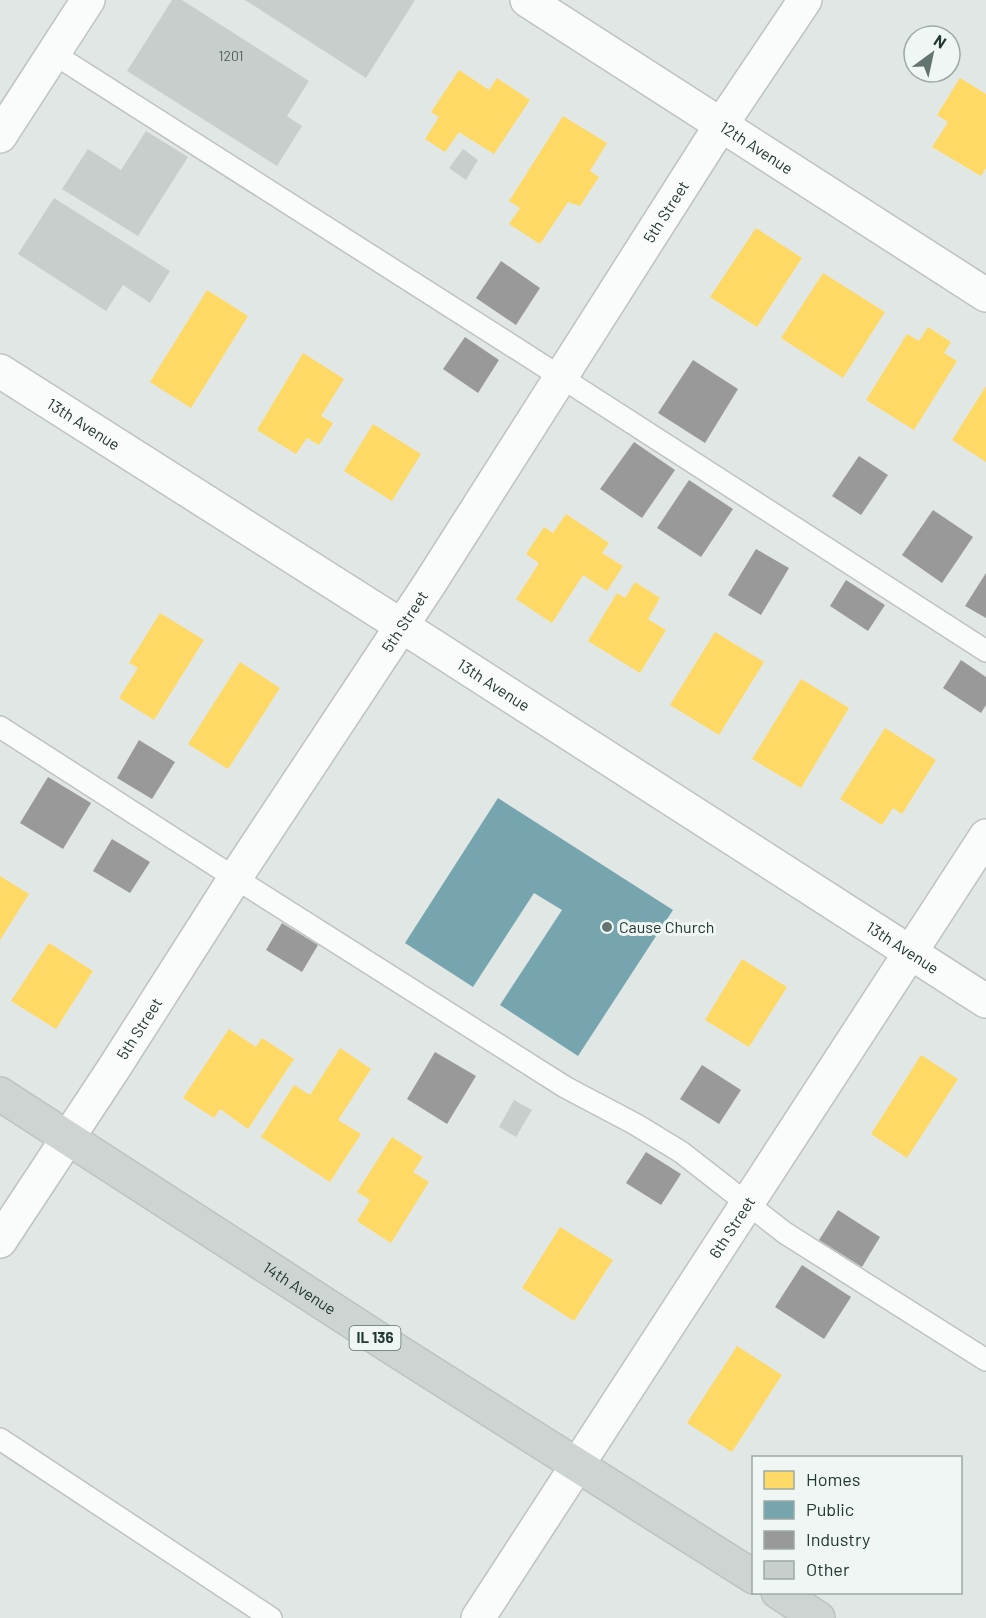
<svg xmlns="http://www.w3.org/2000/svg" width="986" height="1618" font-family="Barlow,sans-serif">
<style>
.homes{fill:#ffd966}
.public{fill:#76a5af}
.industry{fill:#999}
.building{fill:#c8cecc}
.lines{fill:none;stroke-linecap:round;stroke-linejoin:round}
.lane-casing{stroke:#bec3c1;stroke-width:24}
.street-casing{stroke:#bec3c1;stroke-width:36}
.secondary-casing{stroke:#bec4c2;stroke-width:36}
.primary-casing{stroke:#bcc3c1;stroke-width:36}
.lane{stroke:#fafbfb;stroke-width:21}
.street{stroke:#fafbfb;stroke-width:33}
.secondary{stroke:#fafbfb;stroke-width:33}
.primary{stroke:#cdd4d2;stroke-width:33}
.poi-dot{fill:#647571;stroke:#eff6f3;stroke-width:2}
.labels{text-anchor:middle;stroke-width:6;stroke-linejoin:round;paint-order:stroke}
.number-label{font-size:14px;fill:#4c5e5a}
.shield{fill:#eff6f3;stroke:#5f716d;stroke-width:1.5}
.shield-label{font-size:15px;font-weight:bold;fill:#213833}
.street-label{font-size:16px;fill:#213833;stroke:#eff6f3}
.poi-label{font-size:16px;fill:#213833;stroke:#eff6f3;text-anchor:start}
</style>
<rect width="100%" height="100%" fill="#e1e7e4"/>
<!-- homes -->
<path class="homes" d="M459,70l30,20 8,-12 33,22 -36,54 -35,-22 -14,20 -20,-13 14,-22 -8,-5z
M960,78l26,16v74l-5,8 -49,-29 16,-25 -11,-7z
M563,116l44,27 -17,28 9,6 -19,29 -12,-4 -28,42 -31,-20 11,-16 -11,-7z
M756,228l46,30 -45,69 -47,-30z
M823,273l62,39 -42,66 -62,-40z
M207,290l41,26 -57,92 -41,-26z
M928,327l23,15 -7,11 13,8 -43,69 -48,-30 41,-66 12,7z
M303,353l41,26 -23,37 12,7 -14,22 -12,-7 -11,16 -39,-24z
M986,386v76l-34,-22z
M373,424l48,30 -29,47 -48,-30z
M566,514l43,29 -7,10 21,13 -16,25 -24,-16 -31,48 -36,-24 23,-36 -13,-9 18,-27 9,6z
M635,582l25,16 -12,21 18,11 -26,43 -52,-32 29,-48 8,5z
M160,613l44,27 -50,80 -35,-22 19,-30 -9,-5z
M715,632l49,30 -45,73 -49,-30z
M240,662l40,26 -52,81 -40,-25z
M801,679l48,29 -48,80 -49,-29z
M885,728l51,32 -34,54 -9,-6 -11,17 -42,-26z
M0,876l29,18 -29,46z
M49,943l44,28 -37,58 -45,-28z
M742,959l45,28 -38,60 -44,-27z
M229,1029l27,18 6,-9 32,21 -46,70 -28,-20 -6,9 -31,-20z
M340,1048l31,21 -33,51 23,14 -31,48 -69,-45 33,-52 16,10z
M921,1055l37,24 -51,79 -36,-24z
M392,1137l31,20 -10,15 16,10 -38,61 -34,-22 13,-21 -13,-8z
M560,1227l53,33 -39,61 -52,-33z
M737,1346l45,29 -50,77 -45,-29z"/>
<!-- public -->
<path class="public" d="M498,798l175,112 -95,146 -78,-51 62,-95 -28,-17 -61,94 -68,-44z"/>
<!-- industry -->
<path class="industry" d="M501,261l39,27 -24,37 -40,-27z
M465,337l34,23 -21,33 -35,-24z
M693,360l45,29 -33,54 -47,-30z
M634,442l41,28 -33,48 -42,-29z
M859,456l29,19 -27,40 -29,-19z
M689,480l44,29 -32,48 -44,-29z
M933,510l40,27 -31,46 -40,-28z
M756,549l33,19 -28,47 -33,-20z
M986,573v45l-21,-12z
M846,580l39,25 -17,26 -38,-25z
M961,660l25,17v28l-5,8 -38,-25z
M139,740l36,22 -23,37 -35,-21z
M48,777l43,26 -28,46 -43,-26z
M112,839l38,23 -20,31 -37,-22z
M282,923l36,22 -16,27 -36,-22z
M435,1052l41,24 -29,48 -40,-25z
M702,1065l39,25 -22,34 -39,-25z
M646,1152l35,22 -20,31 -35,-22z
M838,1210l42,27 -18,30 -43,-27z
M802,1265l49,32 -27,42 -49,-32z"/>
<!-- building -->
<path class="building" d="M172,0h10l127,81 -22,35 15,10 -25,40 -150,-95z
M245,0h170l-49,78z
M146,131l42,26 -50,79 -76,-47 26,-40 33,21z
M463,149l15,11 -12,20 -17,-12z
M54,198l116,73 -20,32 -27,-18 -17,26 -88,-57z
M514,1100l18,10 -16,27 -17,-10z"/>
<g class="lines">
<defs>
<path id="lane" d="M54,54l471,300 461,297
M0,727l235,151 330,209 70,37 46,28 104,81 201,127
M0,1439l271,179"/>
<g id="street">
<path id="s1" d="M527,0l459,295"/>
<path id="s2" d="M0,371l427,271 559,359"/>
<path id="s3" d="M0,1241l114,-173 121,-190 195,-295 291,-458 84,-125"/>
<path id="s4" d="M478,1618l508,-782"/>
</g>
<path id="secondary" d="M0,136l88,-136"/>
<g id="primary">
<path id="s5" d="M0,1094l394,255 360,228"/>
<path d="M778,1592l40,26"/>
</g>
</defs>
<!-- lane casing -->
<use href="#lane" class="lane-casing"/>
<!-- street casing -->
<use href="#street" class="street-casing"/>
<!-- secondary casing -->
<use href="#secondary" class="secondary-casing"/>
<!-- primary casing -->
<use href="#primary" class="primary-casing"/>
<!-- lane -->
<use href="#lane" class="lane"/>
<!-- street -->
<use href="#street" class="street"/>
<!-- secondary -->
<use href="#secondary" class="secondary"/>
<!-- primary -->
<use href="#primary" class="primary"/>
</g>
<!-- markers -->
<circle class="poi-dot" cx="607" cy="927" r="6"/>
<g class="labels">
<!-- number labels -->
<g class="number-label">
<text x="231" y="61">1201</text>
</g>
<!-- shield labels -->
<rect class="shield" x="349.5" y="1326" width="51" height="24" rx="4.5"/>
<g class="shield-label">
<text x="375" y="1343">IL 136</text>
</g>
<!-- street labels -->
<g class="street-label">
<text dy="6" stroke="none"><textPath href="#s1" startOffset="273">12th Avenue</textPath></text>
<text dy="6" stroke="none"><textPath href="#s3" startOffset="1226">5th Street</textPath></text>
<text dy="6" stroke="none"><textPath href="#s2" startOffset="99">13th Avenue</textPath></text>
<text dy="6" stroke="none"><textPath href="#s3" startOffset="740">5th Street</textPath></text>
<text dy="6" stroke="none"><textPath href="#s2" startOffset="585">13th Avenue</textPath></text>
<text dy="6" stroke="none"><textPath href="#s2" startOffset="1071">13th Avenue</textPath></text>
<text dy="6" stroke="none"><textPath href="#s3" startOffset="254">5th Street</textPath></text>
<text dy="6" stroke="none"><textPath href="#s4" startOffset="466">6th Street</textPath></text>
<text dy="6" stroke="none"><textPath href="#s5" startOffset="357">14th Avenue</textPath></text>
</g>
<!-- poi labels -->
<g class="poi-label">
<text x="619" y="933">Cause Church</text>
</g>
</g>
<!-- legend -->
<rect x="752" y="1456" width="210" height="138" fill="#eff6f3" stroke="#9daaa6" stroke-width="1.5"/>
<rect x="764" y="1471" width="30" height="18" fill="#ffd966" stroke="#9daaa6" stroke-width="1.5"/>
<text x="806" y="1486" font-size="18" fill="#213833">Homes</text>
<rect x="764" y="1501" width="30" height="18" fill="#76a5af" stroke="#9daaa6" stroke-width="1.5"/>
<text x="806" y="1516" font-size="18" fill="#213833">Public</text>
<rect x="764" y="1531" width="30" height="18" fill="#999999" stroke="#9daaa6" stroke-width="1.5"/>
<text x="806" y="1546" font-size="18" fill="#213833">Industry</text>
<rect x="764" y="1561" width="30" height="18" fill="#c8cecc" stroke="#9daaa6" stroke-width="1.5"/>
<text x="806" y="1576" font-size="18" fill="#213833">Other</text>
<!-- north arrow -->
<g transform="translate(932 54) rotate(33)"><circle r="28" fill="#eff6f3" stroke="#9daaa6" stroke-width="1.5"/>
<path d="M0-4.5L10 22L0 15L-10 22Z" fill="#647571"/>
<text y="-9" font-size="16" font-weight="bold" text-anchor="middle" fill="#213833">N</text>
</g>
</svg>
